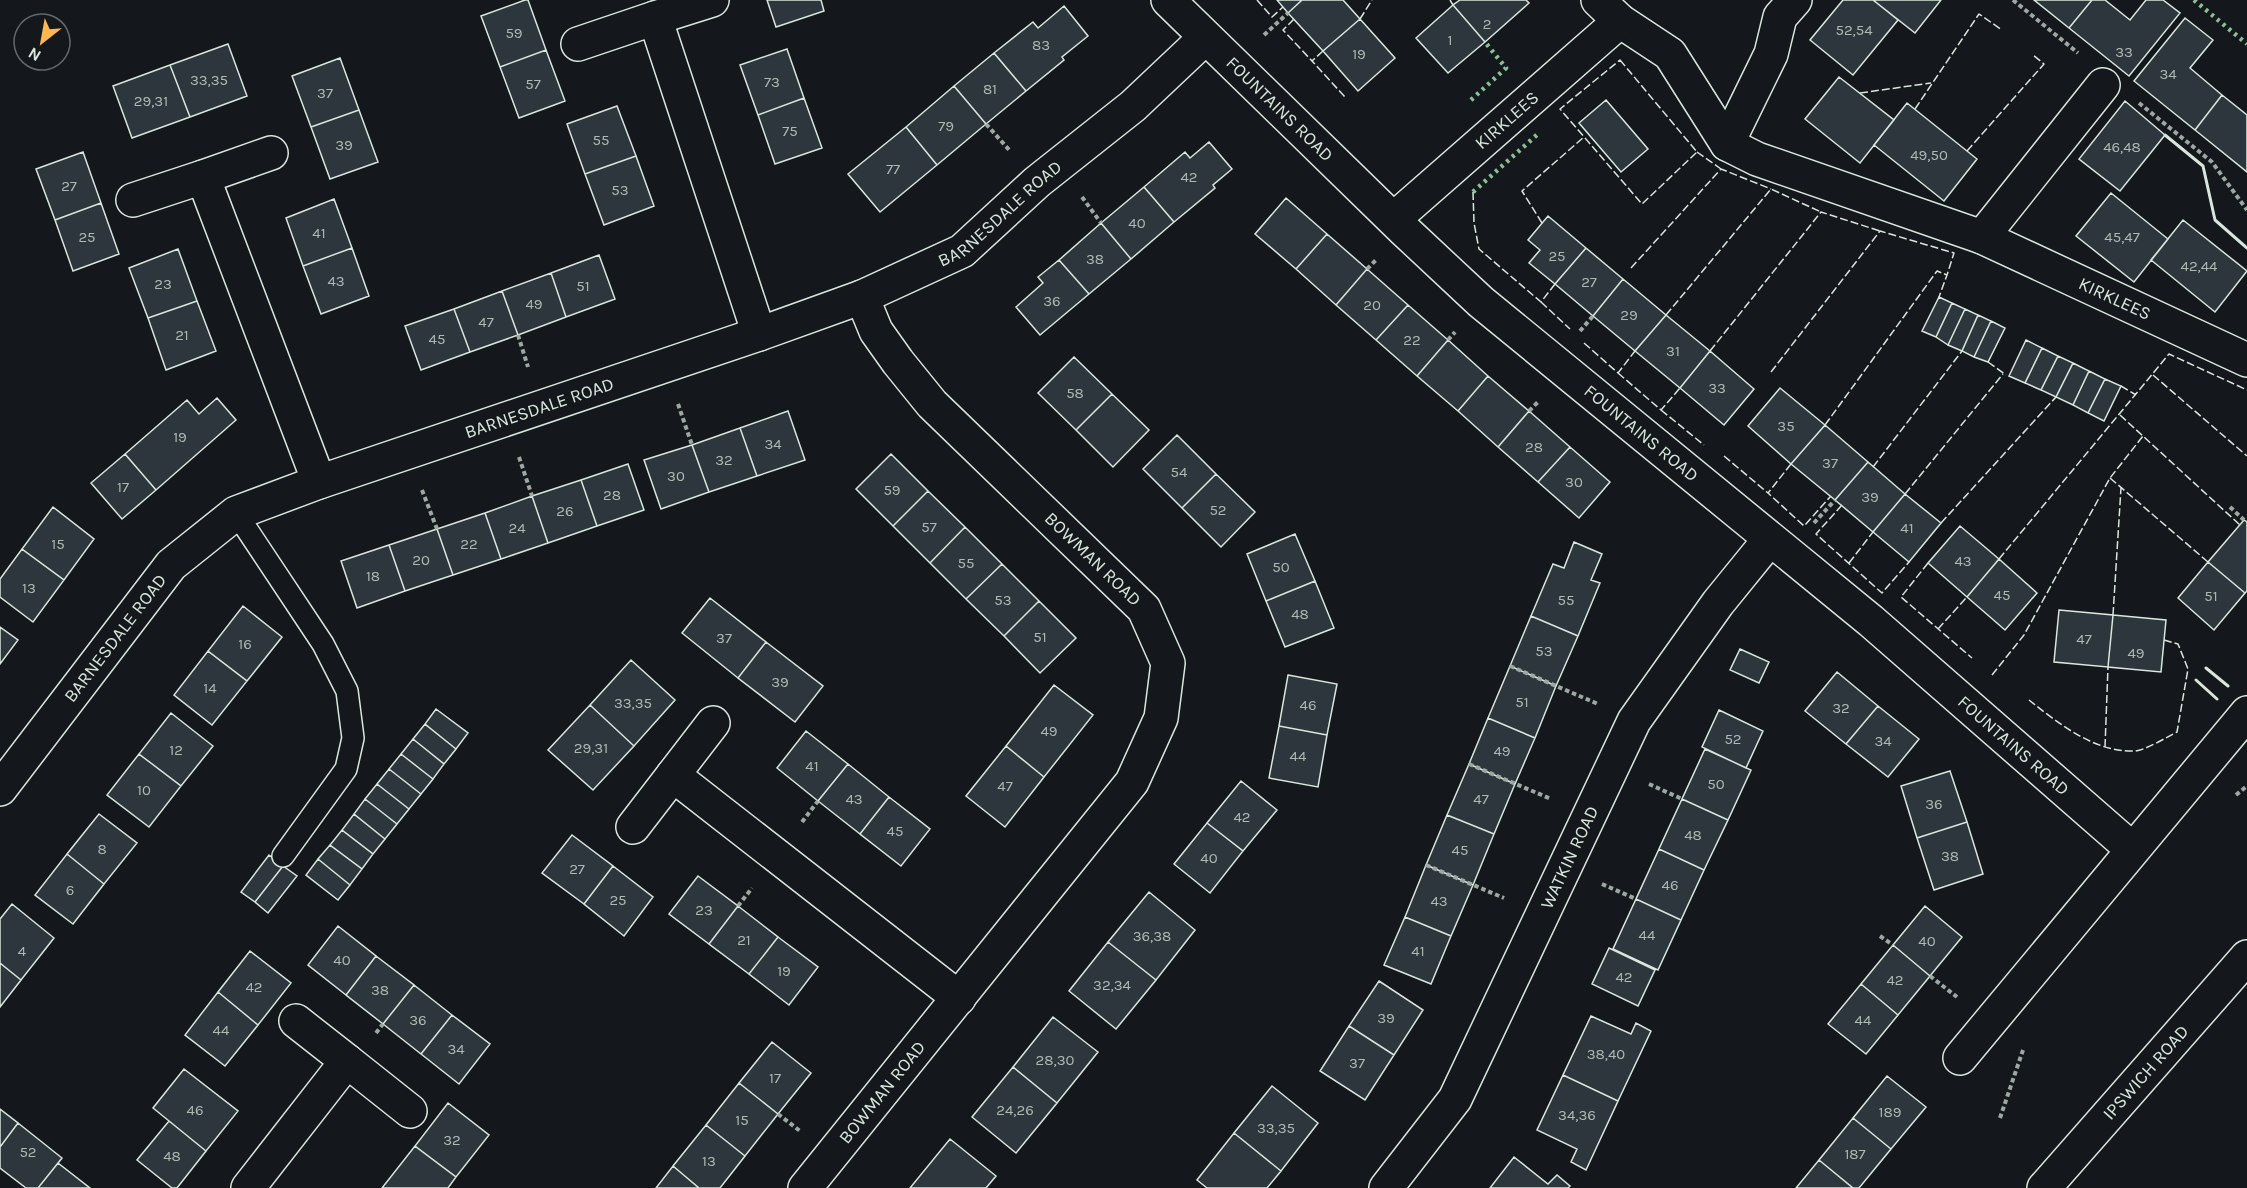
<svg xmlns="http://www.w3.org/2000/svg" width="2247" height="1188" font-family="Karla,sans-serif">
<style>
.building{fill:#2c363c;stroke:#d8e6dc;stroke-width:1.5}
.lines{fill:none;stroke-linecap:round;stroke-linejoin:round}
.service-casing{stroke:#d8e6dc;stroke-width:24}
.minor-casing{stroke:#d8e6dc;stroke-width:36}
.trunk-casing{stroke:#d8e6dc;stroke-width:36}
.path{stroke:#9da8a2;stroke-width:4;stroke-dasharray:4.5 3;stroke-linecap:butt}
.service{stroke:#14181c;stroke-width:21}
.minor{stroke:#14181c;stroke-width:33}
.trunk{stroke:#14181c;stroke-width:33}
.hedge{stroke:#8ac095;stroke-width:4.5;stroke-dasharray:3 4.5;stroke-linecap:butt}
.fence{stroke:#d8e6dc;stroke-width:1.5;stroke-dasharray:8 3;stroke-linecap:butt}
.wall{stroke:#d8e6dc;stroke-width:3}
.labels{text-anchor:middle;stroke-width:4.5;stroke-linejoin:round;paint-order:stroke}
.number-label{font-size:15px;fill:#adbab4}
.street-label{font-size:18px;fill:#d8e6dc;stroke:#14181c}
</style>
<rect width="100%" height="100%" fill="#14181c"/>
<!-- building -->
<path class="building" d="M525,0h3l18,50 -46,17 -19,-51z
M767,0h54l3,11 -48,16z
M1277,0h25l-14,13z
M1302,0h41l17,19 -37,32 -35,-38z
M1460,0h66l3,3 -44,39 -32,-37z
M1843,0h30l25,20 -45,55 -43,-35z
M1873,0h68l-26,33z
M2034,0h58l-23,28z
M2092,0h13l25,20 16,-20h17l17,13 -51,63 -60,-48z
M1453,5l32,37 -37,31 -32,-35z
M1064,6l24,30 -26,21 2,3 -38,31 -32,-38 39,-31 5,6z
M2185,18l28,22 -23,28 32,27 -27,35 -61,-49z
M1360,19l35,39 -37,33 -35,-40z
M228,44l19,52 -57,21 -20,-52z
M787,49l17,49 -46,17 -18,-50z
M546,50l19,51 -46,17 -19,-51z
M994,53l32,38 -40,33 -32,-38z
M340,58l19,52 -48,17 -19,-51z
M170,65l20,52 -58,21 -19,-52z
M1839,77l55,43 -34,43 -55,-44z
M954,86l32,38 -49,41 -31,-38z
M2222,95l25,20v57l-52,-42z
M804,98l18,50 -47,16 -17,-49z
M1606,100l42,49 -27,23 -42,-49z
M2125,101l40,34 -45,56 -41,-32z
M1907,103l70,56 -33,42 -70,-56z
M617,106l19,50 -51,18 -18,-50z
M359,110l19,52 -48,17 -19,-52z
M906,127l31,38 -57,47 -32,-38z
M1209,142l23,27 -19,16 2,3 -41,34 -30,-35 41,-35 5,6z
M83,152l18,51 -46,17 -19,-51z
M636,156l18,50 -50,19 -19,-51z
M1144,187l30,35 -43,37 -30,-36z
M2111,193l57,46 -34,43 -58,-46z
M1286,198l41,36 -31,35 -41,-35z
M334,199l18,49 -49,18 -17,-48z
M101,203l18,51 -46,17 -18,-51z
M1548,216l38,32 -31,36 -26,-21 11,-13 -12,-10z
M2183,220l64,51 -32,41 -64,-52z
M1101,223l30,36 -42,35 -30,-34z
M1327,234l40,35 -31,36 -40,-36z
M352,248l17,48 -48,18 -18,-48z
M1586,248l37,31 -30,37 -38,-32z
M178,249l19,52 -49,17 -19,-50z
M599,255l16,44 -49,18 -15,-44z
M1059,260l30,34 -49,41 -24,-28 27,-24 -5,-6z
M1367,269l41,36 -32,35 -40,-35z
M551,273l15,44 -48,18 -16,-44z
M1623,279l43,36 -31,36 -42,-35z
M502,291l16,44 -48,17 -16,-43z
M1939,297l13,6 -16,34 -14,-6z
M197,301l19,50 -50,19 -18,-52z
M1952,303l13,6 -17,36 -12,-8z
M1408,305l40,35 -31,36 -41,-36z
M454,309l16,43 -49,18 -16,-44z
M1965,309l13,6 -16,36 -14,-6z
M1666,315l44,36 -30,37 -45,-37z
M1978,315l13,6 -17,36 -12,-6z
M1991,321l14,7 -17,34 -14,-5z
M1448,340l40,36 -30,35 -41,-35z
M2026,340l16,8 -17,35 -16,-7z
M2042,348l16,8 -17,34 -16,-7z
M1710,351l44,38 -30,36 -44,-37z
M2058,356l15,7 -17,34 -15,-7z
M1074,357l38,37 -36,36 -38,-37z
M2073,363l16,8 -16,34 -17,-8z
M2089,371l16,8 -17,34 -15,-8z
M1488,376l41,35 -31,36 -40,-36z
M2105,379l16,7 -17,35 -16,-8z
M1780,388l45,37 -34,39 -43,-38z
M1112,394l37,36 -36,37 -37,-37z
M217,398l19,22 -80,70 -31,-36 62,-54 12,14z
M788,411l17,49 -48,16 -17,-48z
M1529,411l41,36 -32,35 -40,-35z
M1825,425l43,37 -33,38 -44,-36z
M740,428l17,48 -48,16 -17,-47z
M1177,435l39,39 -34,34 -39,-39z
M692,445l17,47 -48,17 -17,-49z
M1570,447l40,35 -31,36 -41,-36z
M125,454l31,36 -34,29 -31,-36z
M891,454l37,37 -35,35 -37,-37z
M1868,462l37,32 -32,38 -38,-32z
M628,464l16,46 -47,16 -16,-46z
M1216,474l39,38 -34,35 -39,-39z
M581,480l16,46 -49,17 -16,-47z
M928,491l37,36 -35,36 -37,-37z
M1905,494l36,29 -32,39 -36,-30z
M532,496l16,47 -47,16 -16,-46z
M53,507l41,32 -30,41 -42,-31z
M485,513l16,46 -48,16 -16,-46z
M2244,520l3,2v69l-2,2 -37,-31z
M1960,526l39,33 -32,38 -39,-34z
M965,527l37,37 -36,35 -36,-36z
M437,529l16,46 -48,16 -16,-46z
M1295,534l20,47 -49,20 -19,-47z
M1574,542l28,12 -11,26 9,3 -22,53 -47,-20 22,-52 11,4z
M389,545l16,46 -48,17 -16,-47z
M22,549l42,31 -31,42 -33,-25v-18z
M1999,559l38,34 -32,37 -38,-33z
M2208,562l37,31 -31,37 -36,-32z
M1002,564l37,37 -35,35 -38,-37z
M1315,581l19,47 -49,19 -19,-46z
M710,598l56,44 -28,36 -56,-45z
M1039,601l37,37 -36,35 -36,-37z
M243,606l39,31 -35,44 -39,-30z
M2059,610l54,5 -5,52 -54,-5z
M2113,615l53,5 -5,52 -53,-5z
M1531,616l47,20 -22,50 -46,-20z
M0,627l18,13 -18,24z
M766,642l57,44 -28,36 -57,-44z
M1740,649l29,13 -10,21 -29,-13z
M208,651l39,30 -35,44 -38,-30z
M631,660l44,40 -41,46 -44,-41z
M1510,666l46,20 -21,52 -47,-20z
M1837,672l41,34 -32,38 -41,-33z
M1288,675l49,9 -10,51 -48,-9z
M1054,685l39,30 -49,62 -38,-31z
M590,705l44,41 -41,44 -45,-40z
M1878,706l41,33 -31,38 -42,-33z
M436,709l32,24 -12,16 -31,-25z
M1719,710l44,21 -17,37 -44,-21z
M171,713l42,33 -32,40 -42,-32z
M1488,718l47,20 -20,46 -46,-20z
M425,724l31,25 -12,15 -31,-25z
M1279,726l48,9 -9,52 -49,-9z
M806,731l42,33 -30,37 -41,-33z
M413,739l31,25 -11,15 -32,-25z
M1006,746l38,31 -39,50 -39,-31z
M1705,749l46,21 -23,50 -46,-21z
M139,754l42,32 -32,41 -42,-32z
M401,754l32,25 -12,15 -32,-25z
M848,764l41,33 -29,37 -42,-33z
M1469,764l46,20 -21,50 -47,-19z
M389,769l32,25 -12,15 -32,-25z
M1950,771l17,51 -50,16 -16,-52z
M1241,781l36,29 -34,41 -36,-28z
M377,784l32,25 -12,15 -32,-25z
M889,797l41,32 -29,37 -41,-32z
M365,799l32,25 -12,15 -31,-25z
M1682,799l46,21 -24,50 -45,-21z
M99,814l38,29 -33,41 -37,-30z
M354,814l31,25 -12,15 -31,-24z
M1447,815l47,19 -21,51 -47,-20z
M1967,822l16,52 -49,16 -17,-52z
M1207,823l36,28 -33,42 -36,-29z
M342,830l31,24 -11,15 -32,-24z
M572,835l41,31 -29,38 -42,-31z
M330,845l32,24 -12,16 -32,-26z
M1659,849l45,21 -23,50 -45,-21z
M67,854l37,30 -31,40 -38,-29z
M269,855l14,11 -28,36 -14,-10z
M318,859l32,26 -12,15 -32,-25z
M1426,865l47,20 -22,51 -46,-19z
M283,866l14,10 -29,37 -13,-11z
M613,866l40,31 -29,39 -40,-32z
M698,876l40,30 -29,38 -40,-30z
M1149,892l46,38 -39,50 -48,-38z
M1636,899l45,21 -23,50 -45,-21z
M12,904l42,34 -33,42 -21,-17v-44z
M738,906l40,31 -29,37 -40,-30z
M1925,906l37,31 -32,39 -37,-31z
M1405,917l46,19 -20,48 -47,-19z
M338,926l38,30 -30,39 -38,-30z
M778,937l40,30 -29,38 -40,-31z
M1108,942l48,38 -40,49 -47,-38z
M1893,945l37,31 -32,39 -37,-31z
M1609,948l46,22 -17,36 -46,-22z
M250,951l41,32 -33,42 -40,-33z
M376,956l38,29 -31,39 -37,-29z
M0,963l21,17 -21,27z
M1379,981l44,29 -29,45 -45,-29z
M1861,984l37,31 -32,39 -38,-30z
M414,985l38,30 -31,39 -38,-30z
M218,992l40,33 -33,41 -40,-31z
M452,1015l38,29 -31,40 -38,-30z
M1591,1016l40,18 5,-11 15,8 -33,70 -55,-26z
M1053,1017l45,35 -41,51 -44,-36z
M1349,1026l45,29 -29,45 -45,-29z
M772,1042l39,31 -33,41 -39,-31z
M1013,1067l44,36 -41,50 -44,-36z
M184,1069l54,42 -32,40 -53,-43z
M1563,1075l55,26 -32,69 -15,-8 6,-13 -40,-19z
M1887,1076l39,31 -35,42 -38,-31z
M739,1083l39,31 -33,42 -39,-31z
M1272,1086l46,37 -37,48 -47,-38z
M448,1103l41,32 -33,42 -41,-31z
M0,1109l18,14 -18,24z
M1853,1118l38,31 -32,39h-6l-34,-28z
M169,1121l37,30 -29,37h-5l-35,-28z
M18,1123l44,35 -24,30h-12l-26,-20v-21z
M706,1125l39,31 -25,32h-21l-26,-22z
M1234,1133l47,38 -14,17h-60l-10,-8z
M950,1139l46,37 -10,12h-76z
M415,1146l41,31 -8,11h-66z
M1514,1157l34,27 9,-9 13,11 -2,2h-78z
M1819,1160l34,28h-57z
M58,1163l32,25h-52z
M673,1166l26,22h-43z"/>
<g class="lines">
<defs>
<path id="service" d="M236,513l87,131 24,47 6,47 -7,31 -63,87"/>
<g id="minor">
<path id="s1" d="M1168,0l236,230 77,72 390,319 261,228"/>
<path id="s2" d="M1598,0l22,21 50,33 57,90 30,15 225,78 265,123"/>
<path d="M655,18l57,-18"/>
<path d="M578,44l77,-26 104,316"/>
<path d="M1727,144l44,-90 9,-37 15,-17"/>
<path d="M203,177l68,-24"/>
<path d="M133,200l70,-23 116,305"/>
<path id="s3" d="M1394,219l226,-198"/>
<path d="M1982,237l121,-152"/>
<path d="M673,775l40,-52"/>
<path id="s4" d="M0,789l171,-224 65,-52 83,-31 440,-148 103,-37 100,-46 75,-69 96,-76 72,-68"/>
<path d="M633,827l40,-52 286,223"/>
<path d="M1960,1058l287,-345"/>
<path d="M347,1061l63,50"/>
<path d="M248,1188l99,-127 -51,-40"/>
<path id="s5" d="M805,1188l327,-406 29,-64 7,-55 -24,-54 -212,-205 -34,-42 -22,-31 -14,-34"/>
<path id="s6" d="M1386,1188l69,-89 179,-378 84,-118 52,-64"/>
</g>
<g id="trunk">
<path id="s7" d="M2044,1188l203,-231"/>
</g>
</defs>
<!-- service casing -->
<use href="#service" class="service-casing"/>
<!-- minor casing -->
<use href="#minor" class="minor-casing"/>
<!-- trunk casing -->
<use href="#trunk" class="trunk-casing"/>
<!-- path -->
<path class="path" d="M2013,0l65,53
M1264,35l24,-22
M2139,103l73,59 35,48
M986,124l25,28
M1082,197l19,26
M1367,269l10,-10
M1580,331l13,-15
M518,335l10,32
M1448,340l7,-8
M678,404l14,41
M1529,411l10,-10
M519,457l13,39
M422,490l15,39
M2230,507l14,13
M1814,523l21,-23
M1510,666l88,38
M1469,764l82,35
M1649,784l33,15
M2236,795l11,-9
M802,822l16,-21
M1426,865l78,33
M1602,884l34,15
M738,906l14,-18
M1880,936l13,9
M1930,976l27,21
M376,1033l7,-9
M778,1114l22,17
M2000,1118l23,-68"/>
<!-- service -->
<use href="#service" class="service"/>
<!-- minor -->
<use href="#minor" class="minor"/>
<!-- trunk -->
<use href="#trunk" class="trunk"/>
<!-- hedge -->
<path class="hedge" d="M2194,0l53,44
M1471,100l35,-32 -21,-26
M1473,192l66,-59"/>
<!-- fence -->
<path class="fence" d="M1257,0l15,17 11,-10
M1450,0l3,5
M1294,19l-11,11 29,31
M1360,19l12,-19
M1323,51l-11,10 33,36
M1620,60l77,92 -55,52 -82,-95z
M1860,93l71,-10
M1915,109l64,-95 23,16
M1967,151l77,-87 -11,-9
M1697,152l24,17
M1473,192l1,31 5,26 62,53 14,-18
M1542,223l-20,-32 62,-54
M1631,268l90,-99 50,20
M1541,302l29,27
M1666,315l105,-126 50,23
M1584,343l34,30 17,-22
M1710,351l111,-139 59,19
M1988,362l18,13
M1771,372l109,-141 74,22 -7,22
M1618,373l43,37 19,-22
M2153,375l94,81
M2121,386l15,9
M1661,410l43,35
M2120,415l120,110
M1825,425l112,-154 10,4 -8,22
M1724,456l44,37
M1791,464l-23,29 36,33 27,-30
M1873,467l89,-116
M2110,478l98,84
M1905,494l98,-120
M1842,505l-26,29 66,59 27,-31
M1941,523l115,-126
M1999,559l170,-205 78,36
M1849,563l24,-31
M1928,563l-27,34 71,61
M2113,615l8,-127
M1938,629l29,-32
M1992,675l32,-40 86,-157 33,-42
M2029,700c29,23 66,53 106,51 11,-1 32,-14 42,-19l11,-63 -10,-25 -14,-4
M2105,747l3,-80"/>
<!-- wall -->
<path class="wall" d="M2165,135l38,31 12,54 32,28
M2206,668l22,18
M2196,680l21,19"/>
</g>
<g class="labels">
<!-- number labels -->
<g class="number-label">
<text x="1487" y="29">2</text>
<text x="1854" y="35">52,54</text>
<text x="514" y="38">59</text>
<text x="1450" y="45">1</text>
<text x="1041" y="50">83</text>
<text x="2124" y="57">33</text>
<text x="1359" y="59">19</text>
<text x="2168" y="79">34</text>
<text x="209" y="85">33,35</text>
<text x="772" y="87">73</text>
<text x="533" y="89">57</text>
<text x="990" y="94">81</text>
<text x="325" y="98">37</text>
<text x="151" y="106">29,31</text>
<text x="946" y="131">79</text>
<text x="790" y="136">75</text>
<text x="601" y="145">55</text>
<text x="344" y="150">39</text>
<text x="2122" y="152">46,48</text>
<text x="1929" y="160">49,50</text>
<text x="893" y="174">77</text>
<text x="1189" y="182">42</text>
<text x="69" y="191">27</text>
<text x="620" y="195">53</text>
<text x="1137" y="228">40</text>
<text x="319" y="238">41</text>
<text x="87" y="242">25</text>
<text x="2122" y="242">45,47</text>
<text x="1557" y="261">25</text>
<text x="1095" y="264">38</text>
<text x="2199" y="271">42,44</text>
<text x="336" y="286">43</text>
<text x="1589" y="287">27</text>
<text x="163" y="289">23</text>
<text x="583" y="291">51</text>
<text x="1052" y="306">36</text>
<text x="534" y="309">49</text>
<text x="1372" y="310">20</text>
<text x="1629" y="320">29</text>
<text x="486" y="327">47</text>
<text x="182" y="340">21</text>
<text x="437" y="344">45</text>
<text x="1412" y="345">22</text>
<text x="1673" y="356">31</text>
<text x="1717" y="393">33</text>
<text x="1075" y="398">58</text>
<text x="1786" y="431">35</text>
<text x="180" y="442">19</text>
<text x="773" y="449">34</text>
<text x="1534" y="452">28</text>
<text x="724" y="465">32</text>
<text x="1830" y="468">37</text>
<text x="1179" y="477">54</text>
<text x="676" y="481">30</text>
<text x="1574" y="487">30</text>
<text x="123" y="492">17</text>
<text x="892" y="495">59</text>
<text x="612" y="500">28</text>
<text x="1870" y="502">39</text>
<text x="1218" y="515">52</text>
<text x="565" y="516">26</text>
<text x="929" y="532">57</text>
<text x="517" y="533">24</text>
<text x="1907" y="533">41</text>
<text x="58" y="549">15</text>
<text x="469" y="549">22</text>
<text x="421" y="565">20</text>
<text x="1963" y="566">43</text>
<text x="966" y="568">55</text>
<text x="1281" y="572">50</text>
<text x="373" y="581">18</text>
<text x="29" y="593">13</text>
<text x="2002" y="600">45</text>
<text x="2211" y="601">51</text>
<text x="1003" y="605">53</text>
<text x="1566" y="605">55</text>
<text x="1300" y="619">48</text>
<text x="1040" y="642">51</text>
<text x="724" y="643">37</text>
<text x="2084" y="644">47</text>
<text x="245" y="649">16</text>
<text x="1544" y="656">53</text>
<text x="2136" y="658">49</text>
<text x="780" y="687">39</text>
<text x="210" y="693">14</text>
<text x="1522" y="707">51</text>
<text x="633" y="708">33,35</text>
<text x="1308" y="710">46</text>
<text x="1841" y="713">32</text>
<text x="1049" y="736">49</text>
<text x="1733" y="744">52</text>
<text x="1883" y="746">34</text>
<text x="591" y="753">29,31</text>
<text x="176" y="755">12</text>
<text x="1502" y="756">49</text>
<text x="1298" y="761">44</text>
<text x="812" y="771">41</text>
<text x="1716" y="789">50</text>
<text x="1005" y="791">47</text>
<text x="144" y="795">10</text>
<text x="854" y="804">43</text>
<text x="1481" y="804">47</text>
<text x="1934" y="809">36</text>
<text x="1242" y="822">42</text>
<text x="895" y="836">45</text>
<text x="1693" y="840">48</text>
<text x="102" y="854">8</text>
<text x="1460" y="855">45</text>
<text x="1950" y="861">38</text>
<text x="1209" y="863">40</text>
<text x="577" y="874">27</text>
<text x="1670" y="890">46</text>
<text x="70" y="895">6</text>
<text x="618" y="905">25</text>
<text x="1439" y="906">43</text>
<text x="704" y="915">23</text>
<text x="1647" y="940">44</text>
<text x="1152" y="941">36,38</text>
<text x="744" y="945">21</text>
<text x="1927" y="946">40</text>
<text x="22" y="956">4</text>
<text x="1418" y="956">41</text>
<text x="342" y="965">40</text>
<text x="784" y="976">19</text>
<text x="1624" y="982">42</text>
<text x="1895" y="985">42</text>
<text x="1112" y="990">32,34</text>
<text x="254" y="992">42</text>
<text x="380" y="995">38</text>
<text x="1386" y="1023">39</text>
<text x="418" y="1025">36</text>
<text x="1863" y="1025">44</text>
<text x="221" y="1035">44</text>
<text x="456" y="1054">34</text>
<text x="1606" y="1059">38,40</text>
<text x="1055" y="1065">28,30</text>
<text x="1357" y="1068">37</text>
<text x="775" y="1083">17</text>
<text x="195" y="1115">46</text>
<text x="1015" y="1115">24,26</text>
<text x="1890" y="1117">189</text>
<text x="1577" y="1120">34,36</text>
<text x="742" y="1125">15</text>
<text x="1276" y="1133">33,35</text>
<text x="452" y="1145">32</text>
<text x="28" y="1157">52</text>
<text x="1855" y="1159">187</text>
<text x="172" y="1161">48</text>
<text x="709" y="1166">13</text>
</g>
<!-- street labels -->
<g class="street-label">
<text dy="6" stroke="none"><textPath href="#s1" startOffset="156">FOUNTAINS ROAD</textPath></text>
<text dy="6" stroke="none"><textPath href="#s3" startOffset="150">KIRKLEES</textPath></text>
<text dy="6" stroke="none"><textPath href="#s4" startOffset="1190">BARNESDALE ROAD</textPath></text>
<text dy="6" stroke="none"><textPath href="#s2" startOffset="615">KIRKLEES</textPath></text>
<text dy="6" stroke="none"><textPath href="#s4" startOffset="686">BARNESDALE ROAD</textPath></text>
<text dy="6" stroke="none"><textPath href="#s1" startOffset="642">FOUNTAINS ROAD</textPath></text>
<text transform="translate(1093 559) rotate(44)" y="6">BOWMAN ROAD</text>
<text dy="6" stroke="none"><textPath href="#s4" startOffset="190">BARNESDALE ROAD</textPath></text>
<text dy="6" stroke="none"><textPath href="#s1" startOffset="1128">FOUNTAINS ROAD</textPath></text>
<text dy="6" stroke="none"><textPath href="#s6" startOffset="380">WATKIN ROAD</textPath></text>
<text dy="6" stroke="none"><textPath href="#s7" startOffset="154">IPSWICH ROAD</textPath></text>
<text dy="6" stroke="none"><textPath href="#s5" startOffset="123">BOWMAN ROAD</textPath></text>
</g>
</g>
<!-- north arrow -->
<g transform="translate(42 42) rotate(211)"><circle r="28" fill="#14181c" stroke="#626a69" stroke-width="1.5"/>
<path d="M0-4.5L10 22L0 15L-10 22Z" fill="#ffb74d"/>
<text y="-9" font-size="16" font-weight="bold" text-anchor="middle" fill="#d8e6dc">N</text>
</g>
</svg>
